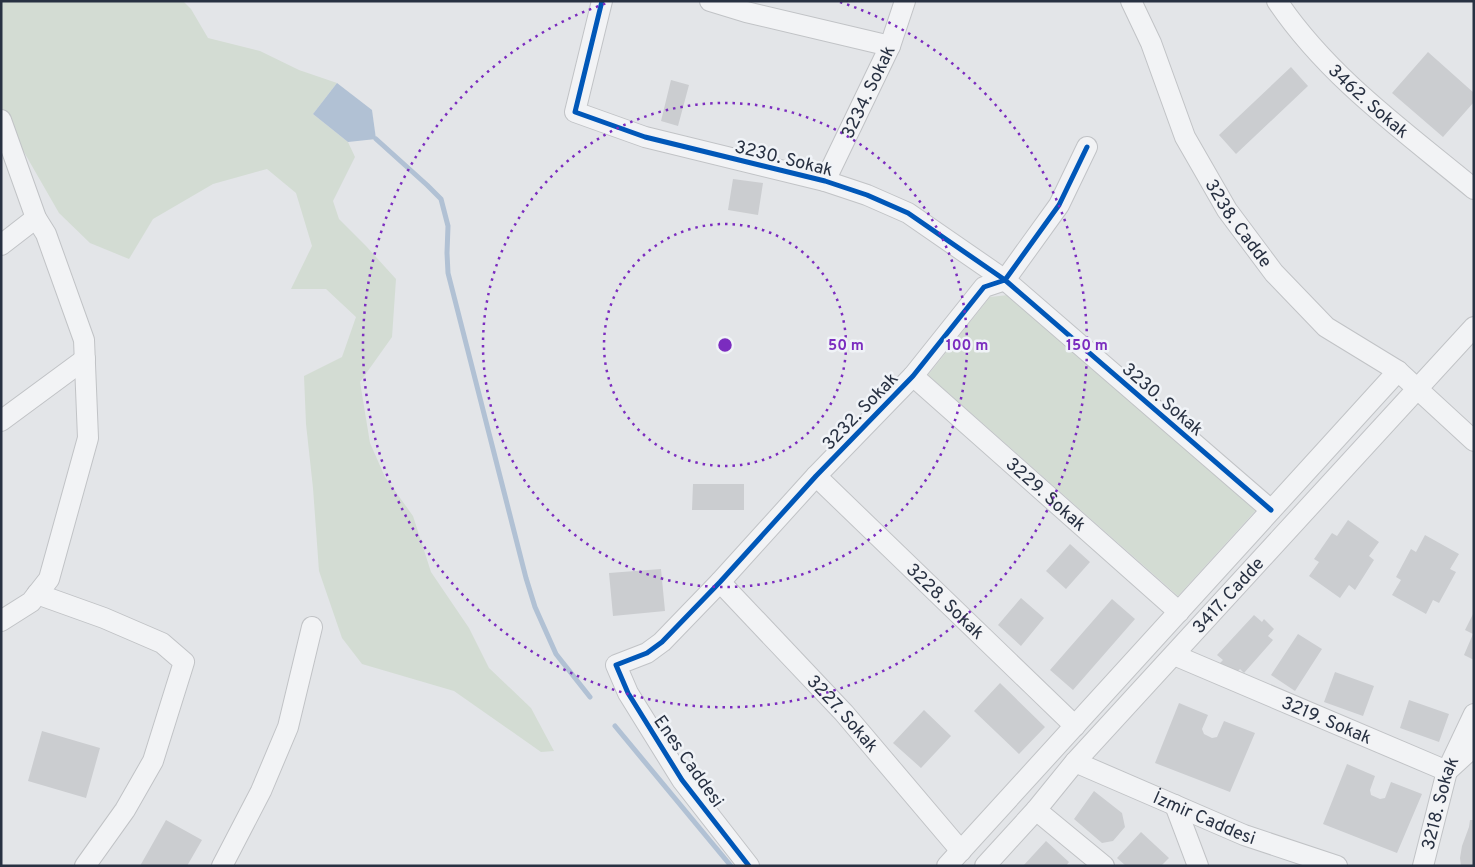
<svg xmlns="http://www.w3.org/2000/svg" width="1475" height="867" font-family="Overpass,sans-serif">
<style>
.green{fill:#d3dcd3}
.water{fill:#b1c1d4}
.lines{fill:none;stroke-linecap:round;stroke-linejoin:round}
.stream{stroke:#b1c1d4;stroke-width:5}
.building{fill:#cbcdd0}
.minor-casing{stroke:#c1c3c6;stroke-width:22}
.minor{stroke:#f2f3f5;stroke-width:20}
.cycleway-casing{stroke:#f0f3f7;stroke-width:8}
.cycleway{stroke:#0057b8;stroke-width:5}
.ring{fill:none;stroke:#7b2cbf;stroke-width:2.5;stroke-dasharray:2.5 5}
.labels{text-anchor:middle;stroke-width:5;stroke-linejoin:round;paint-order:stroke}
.street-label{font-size:18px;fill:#283142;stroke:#f0f3f7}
.centre{fill:#7b2cbf;stroke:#f0f3f7;stroke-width:2.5}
.ring-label{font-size:15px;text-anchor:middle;font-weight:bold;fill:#7b2cbf;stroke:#f0f3f7;stroke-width:5;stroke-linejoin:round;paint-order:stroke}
</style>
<rect width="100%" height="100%" fill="#e3e5e8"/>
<!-- green -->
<path class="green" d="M1,1h182l8,8 17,29 52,13 39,19 38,13 -24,31 35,28 7,15 -22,44 6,18 27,27 30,33 -4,58 -32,45 10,61 15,34 28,39 18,56 38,56 20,40 42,40 23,43 -13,1 -87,-61 -92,-27 -20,-26 -23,-67 -6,-83 -7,-64 -2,-48 38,-19 14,-40 -30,-28h-35l21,-43 -16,-53 -29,-24 -54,15 -60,35 -24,40 -39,-16 -31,-30 -58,-101z
M1008,295l249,214 -79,87 -250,-221 62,-78z"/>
<!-- water -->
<path class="water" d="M337,83l35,27 4,29 -28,3 -35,-28z"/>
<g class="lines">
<!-- stream -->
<path class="stream" d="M376,139l51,46 14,14 7,27 -1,27 1,20 78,305 9,29 21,47 34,43
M615,726l116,140"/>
</g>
<!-- building -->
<path class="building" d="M1428,52l46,41v9l-31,35 -51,-44z
M1291,67l17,19 -72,68 -17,-19z
M671,80l18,5 -11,41 -17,-5z
M733,179l30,4 -5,32 -30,-5z
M693,484h51v26h-52z
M1348,520l31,22 -10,14 5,4 -19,30 -6,-5 -9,13 -31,-22 10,-14 -5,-3 18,-26 5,3z
M1425,535l34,19 -9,15 6,3 -17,31 -6,-3 -7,14 -34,-19 9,-15 -5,-3 15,-28 5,3z
M1070,544l20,18 -24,27 -20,-18z
M661,569l4,42 -52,5 -4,-43z
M1021,598l23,20 -23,28 -23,-21z
M1112,599l23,20 -62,71 -23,-20z
M1474,612v48l-10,-5 9,-21 -8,-4z
M1254,615l8,7 2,-3 10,10 -6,7 5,4 -29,33 -4,-4 -6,6 -14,-12 3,-3 -6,-5z
M1298,634l24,15 -27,42 -24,-16z
M1335,672l39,14 -11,30 -39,-14z
M1000,683l45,44 -26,27 -45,-43z
M1409,700l40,14 -10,28 -39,-14z
M1179,703l29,12 -6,14 2,5 8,4 5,-1 7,-16 31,12 -25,59 -75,-29z
M924,710l27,26 -30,32 -28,-25z
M42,731l58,17 -14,50 -58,-17z
M1347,764l28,12 -5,14 1,5 9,4 5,-1 6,-16 31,12 -25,59 -74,-29z
M1094,791l28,22 3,14 -12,14 -11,2 -28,-24z
M166,820l36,20 -15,26h-47z
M1470,820h4v46h-13l-1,-8 2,-12 7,-19z
M1141,832l28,26 -8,8h-35l-9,-8z
M1046,841l23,21 -3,4h-43z"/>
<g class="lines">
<defs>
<g id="minor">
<path d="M602,1l-27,111 70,25 180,44 42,14 41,18 97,67 266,230"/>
<path d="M710,1l36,11 144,34"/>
<path id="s1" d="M1131,1l20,42 34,94 42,73 47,63 52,54 72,44 76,70"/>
<path id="s2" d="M1277,1c51,76 127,130 197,188"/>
<path d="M1,120l35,98 10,16 38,106 4,98 -39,141 -18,23 -30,19"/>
<path id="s3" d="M825,181l65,-135 15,-45"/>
<path d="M1,245l35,-27"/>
<path id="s4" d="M913,376l266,236"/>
<path d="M1,421l84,-62"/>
<path id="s5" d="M816,476l259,250"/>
<path id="s6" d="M720,582l124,131 117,138"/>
<path d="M37,594l67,24 58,25 22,19 -31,99 -28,49 -40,56"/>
<path id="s7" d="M1174,655l273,116 22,-20 5,-2"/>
<path id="s8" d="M1075,762l169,73 93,31"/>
<path d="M1175,805l23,61"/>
<path d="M1036,810l68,56"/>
<path d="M222,866l39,-75 27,-64 24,-100"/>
<path d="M749,866l-67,-86 -54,-87 -12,-28 31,-12 15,-11 58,-60 96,-106 97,-100 71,-89 21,-7 54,-75 28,-58"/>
<path d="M947,866l451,-495"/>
<path id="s9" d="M985,866l51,-56 39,-48 399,-435"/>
<path id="s10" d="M1423,866l24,-95 27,-57"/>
</g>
</defs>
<!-- minor casing -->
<use href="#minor" class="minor-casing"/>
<!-- minor -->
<use href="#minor" class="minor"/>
<defs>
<path id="cycleway" d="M602,1l-27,111 70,25 180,44 42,14 41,18 97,67 266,230
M749,866l-67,-86 -54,-87 -12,-28 31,-12 15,-11 58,-60 96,-106 97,-100 71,-89 21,-7 54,-75 28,-58"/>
</defs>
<!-- cycleway casing -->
<use href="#cycleway" class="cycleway-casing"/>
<!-- cycleway -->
<use href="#cycleway" class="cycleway"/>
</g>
<!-- distance rings -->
<g class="ring">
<circle cx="725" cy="345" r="121"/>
<circle cx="725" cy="345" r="242"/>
<path d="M840 2A362 362 0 1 1 610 2"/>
</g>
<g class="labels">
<!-- street labels -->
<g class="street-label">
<text dy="6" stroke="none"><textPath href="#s3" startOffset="99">3234. Sokak</textPath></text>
<text dy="6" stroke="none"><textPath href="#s2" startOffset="136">3462. Sokak</textPath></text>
<text transform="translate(784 158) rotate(14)" y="6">3230. Sokak</text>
<text dy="6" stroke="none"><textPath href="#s1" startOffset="248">3238. Cadde</textPath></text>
<text transform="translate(1163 399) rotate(41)" y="6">3230. Sokak</text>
<text transform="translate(860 411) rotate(-46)" y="6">3232. Sokak</text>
<text dy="6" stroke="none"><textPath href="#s4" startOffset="178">3229. Sokak</textPath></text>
<text dy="6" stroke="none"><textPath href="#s9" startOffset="364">3417. Cadde</textPath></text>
<text dy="6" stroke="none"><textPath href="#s5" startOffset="180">3228. Sokak</textPath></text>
<text dy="6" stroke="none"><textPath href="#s6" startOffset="180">3227. Sokak</textPath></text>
<text dy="6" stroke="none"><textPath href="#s7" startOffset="166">3219. Sokak</textPath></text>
<text transform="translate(689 761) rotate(55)" y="6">Enes Caddesi</text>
<text dy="6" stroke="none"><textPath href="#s10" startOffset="65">3218. Sokak</textPath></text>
<text dy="6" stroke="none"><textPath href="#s8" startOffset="141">İzmir Caddesi</textPath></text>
</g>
</g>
<circle cx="725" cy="345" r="8" class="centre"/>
<g class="ring-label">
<text x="846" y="350">50 m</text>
<text x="967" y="350">100 m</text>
<text x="1087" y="350">150 m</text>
</g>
<!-- border -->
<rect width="1475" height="867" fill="none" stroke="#283142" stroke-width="5"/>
</svg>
